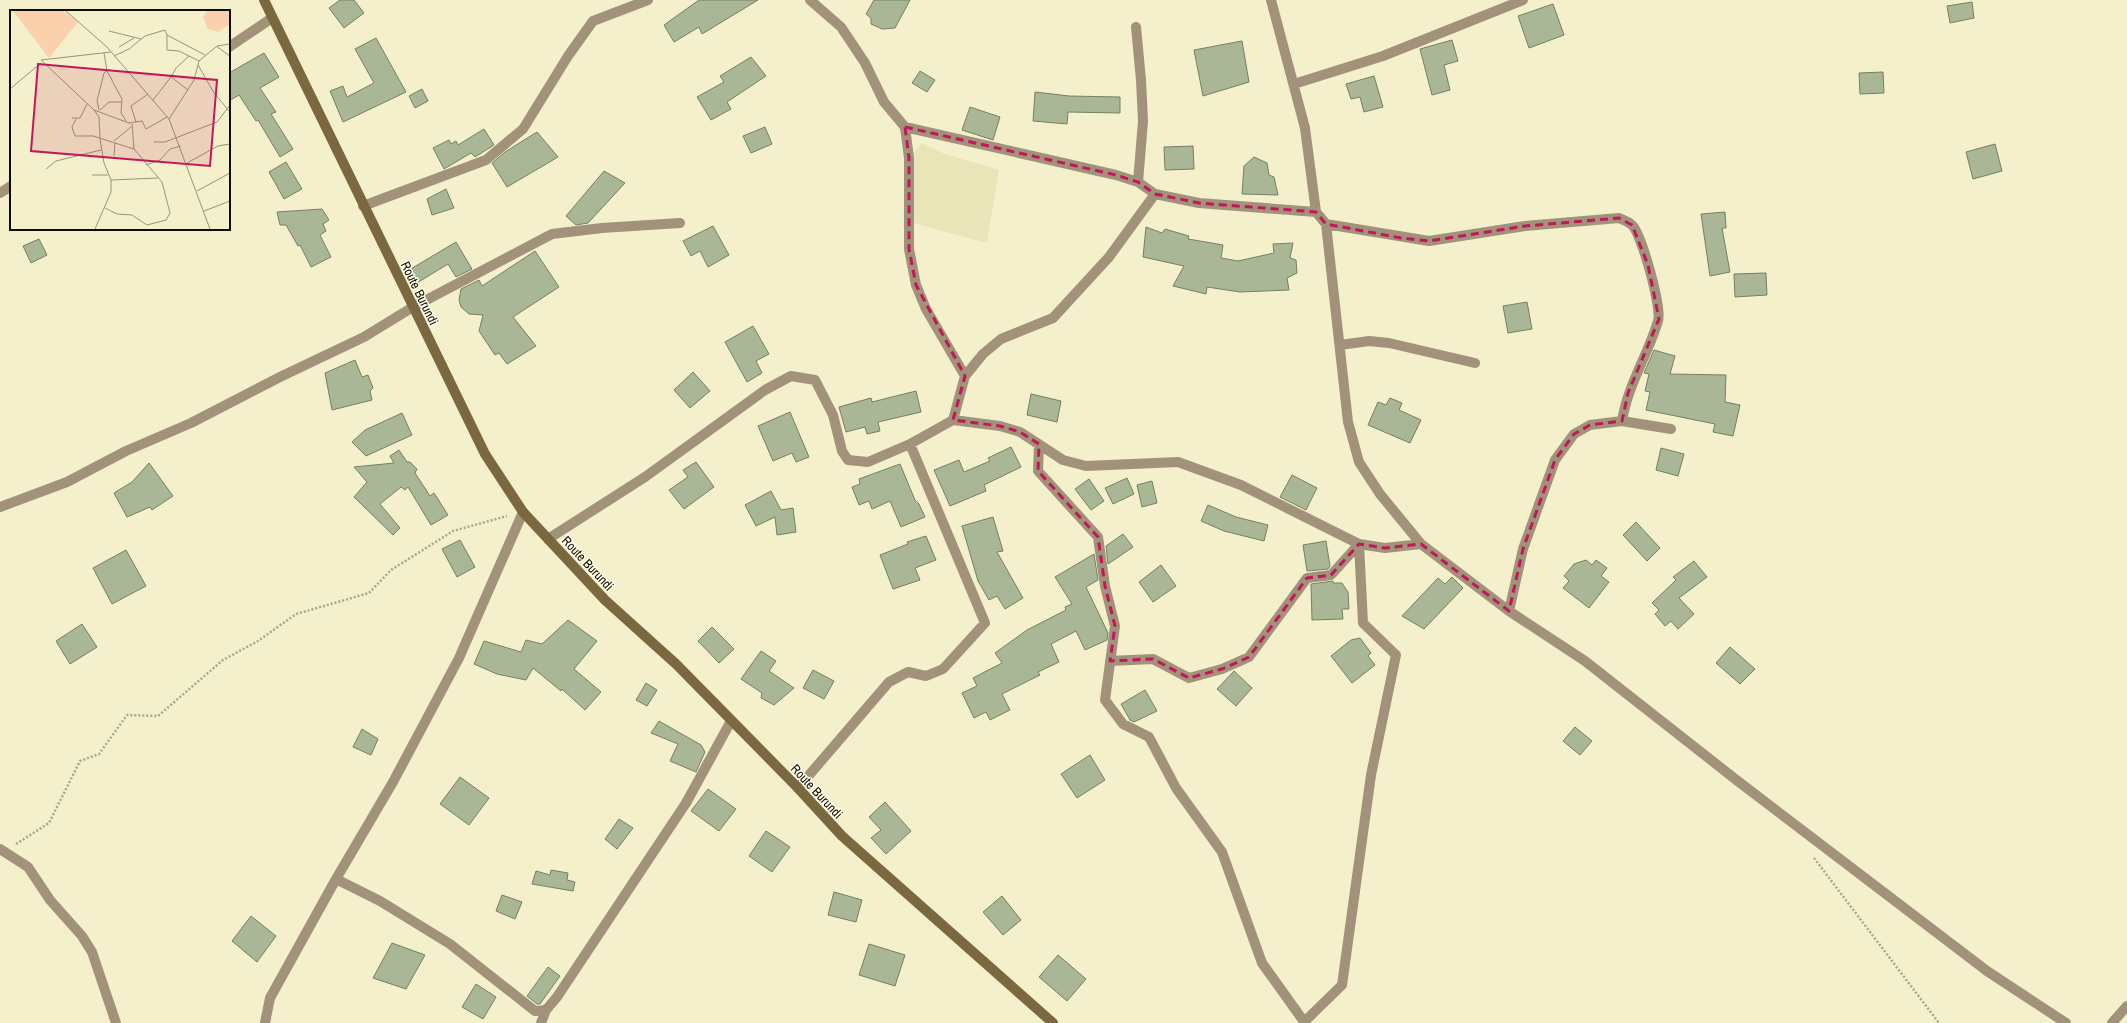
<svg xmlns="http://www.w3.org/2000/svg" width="2127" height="1023" font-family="'Archivo Narrow',sans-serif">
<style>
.built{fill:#e9e5b9}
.building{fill:#aab796;stroke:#758061}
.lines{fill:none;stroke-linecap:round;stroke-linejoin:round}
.path{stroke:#a9a78b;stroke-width:2.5;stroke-dasharray:2 2;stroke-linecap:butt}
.minor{stroke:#a19279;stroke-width:10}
.secondary{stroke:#7b6740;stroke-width:10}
.marked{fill:none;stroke:#c2185b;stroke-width:3;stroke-dasharray:8 5;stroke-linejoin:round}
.labels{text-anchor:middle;stroke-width:3;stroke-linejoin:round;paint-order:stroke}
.street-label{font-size:13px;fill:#0d0c02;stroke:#fffde7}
.inset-road{fill:none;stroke:#97957b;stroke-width:1}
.view{fill:#c2185b;fill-opacity:0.15;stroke:#c2185b;stroke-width:2}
.inset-edge{fill:none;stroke:#0d0c02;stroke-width:2}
</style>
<rect width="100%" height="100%" fill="#f3f0cb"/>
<!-- built -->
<path class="built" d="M922,143l20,10 57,17 -12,73 -78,-21v-64z"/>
<!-- building -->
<path class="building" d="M340,0h14l10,13 -20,15 -15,-20z
M699,0h59l-56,34 -3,-7 -25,15 -10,-17z
M874,0h36l-15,28 -13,1 -11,-5v-6l-5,-4z
M1972,2l2,16 -24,5 -3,-17z
M1553,4l11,31 -35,13 -11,-32z
M376,38l30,54 -63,30 -13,-31 13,-5 4,11 27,-14 -19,-34z
M1452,40l6,21 -14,4 6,25 -18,5 -12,-46z
M1242,41l7,41 -46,14 -9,-46z
M264,53l15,24 -19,11 16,24 -5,2 22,35 -13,8 -22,-37 -2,1 -17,-26 -10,6v-28z
M751,57l15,19 -39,26 4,7 -20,11 -14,-23 27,-15 -4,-6z
M920,71l15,9 -8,12 -15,-9z
M1883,72l1,21 -24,1 -1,-21z
M1374,76l9,31 -19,5 -4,-15 -9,2 -5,-15z
M422,89l6,12 -13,7 -6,-12z
M1035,92l34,4 51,1v16l-52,-1 -1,12 -34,-3z
M970,107l30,10 -7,23 -31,-10z
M765,127l7,17 -21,9 -8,-17z
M484,129l10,16 -19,12 -4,-4 -27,16 -11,-21 16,-8 2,4 5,-3 2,4z
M537,132l21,25 -51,30 -15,-24 13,-11z
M1995,144l7,27 -29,8 -7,-27z
M1193,146l1,23 -29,1 -1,-23z
M1254,157l13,6 2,12 5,2 4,18 -36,-1 2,-28z
M286,162l16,27 -18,10 -15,-27z
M604,171l21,12 -37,40 -12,2 -10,-9z
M446,189l8,19 -22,7 -5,-16z
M322,209l7,11 -6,4 3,7 -6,4 11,22 -20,10 -11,-22 -2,1 -12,-21h-6l-3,-13z
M1725,212l1,16h-4l8,44 -20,4 -9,-62z
M713,226l16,29 -21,12 -8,-16 -9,5 -8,-15z
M1146,227l16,6 3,-4 24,7 -1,3 35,6 -2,13 17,3 36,-8 -1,-9 20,-1 -3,15 6,2 1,13 -10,5 2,12 -49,2 -33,-5 -1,7 -33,-8 11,-20 -41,-9z
M39,239l8,16 -16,8 -8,-17z
M456,242l16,27 -16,8 -8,-13 -36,22 -8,-13z
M535,251l24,36 -46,30 23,29 -29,18 -8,-11 -4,2 -16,-24 4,-16 -14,-1 -8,-7 -2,-7 2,-11 18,-9 3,6z
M1766,273l1,22 -32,2 -1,-23z
M1527,302l5,27 -24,4 -5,-27z
M753,326l16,28 -13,7 6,12 -15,9 -22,-40z
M1654,350l21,6 -5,18 56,1 -1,27 15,3 -7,31 -20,-4 2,-8 -69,-14 4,-18 -5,-1 4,-17 -5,-1z
M355,360l7,17 6,-2 5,13 -3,3 2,9 -40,10 -7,-37z
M693,372l17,19 -20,17 -16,-18z
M916,391l5,21 -43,10 2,9 -13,3 -2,-7 -19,5 -7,-25 32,-9 1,4z
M1031,394l30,7 -4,21 -30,-7z
M1390,398l12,5 -3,7 22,10 -11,23 -42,-18 10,-23 8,3z
M790,412l19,45 -13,5 -4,-9 -19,8 -15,-35z
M402,413l10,22 -46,21 -14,-14 13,-12z
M1011,447l10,20 -37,18 2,6 -36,15 -16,-36 25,-10 5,12 26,-11 -2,-3z
M1661,448l23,6 -6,22 -22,-6z
M399,450l8,12h3l7,7 -2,4 15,23 4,-3 14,22 -17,10 -23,-38 -3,3 -4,-3 -21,17 20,24 -7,7 -39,-38 13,-15 -13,-15 40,-4 -4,-7z
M696,462l18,25 -30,22 -15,-19 19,-13 -5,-7z
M149,463l24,33 -21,14 -2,-3 -23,10 -13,-24 18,-11z
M900,464l15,36 4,4 6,13 -24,10 -11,-26 -18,8 -3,-8 -10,4 -7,-18 8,-3 -1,-5z
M1292,475l25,13 -11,22 -26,-13z
M1127,478l7,16 -21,10 -8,-16z
M1089,479l15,22 -13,9 -16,-21z
M1152,481l5,22 -15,4 -5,-22z
M771,491l10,19 12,-2 3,24 -19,3 -2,-18 -19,9 -11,-21z
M1208,505l28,12 32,8 -4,16 -40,-10 -23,-10z
M993,517l10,34 -6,1 26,46 -18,11 -8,-13 -8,4 -11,-19 -16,-55z
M1636,522l24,26 -13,13 -24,-26z
M1123,534l10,13 -25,17 -2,-18z
M926,536l10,24 -21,8 5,12 -27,9 -13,-34 28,-11 -1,-2z
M460,540l15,27 -18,10 -15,-28z
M1326,541l4,25 -2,3 -21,2 -4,-26z
M126,550l20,36 -34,18 -19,-36z
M1094,554l4,26 -12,7 22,46 -1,7 -22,10 -9,-19 -25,13 8,18 -21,10 2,3 -38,19 8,16 -20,10 -4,-8 -12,6 -12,-25 15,-7 -4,-8 29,-15 -7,-10 32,-23 39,-20 -1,-3 7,-3 -17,-27z
M1586,560l6,5 4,-5 11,8 -6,8 8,6 -20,26 -26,-20 6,-7 -5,-5 10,-12z
M1694,561l13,16 -28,21 15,16 -16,15 -7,-8 -6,5 -10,-12 4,-4 -7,-7 24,-23 -3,-3z
M1161,565l15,21 -23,16 -14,-20z
M1452,577l11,11 -39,41 -22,-13 36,-38 7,6z
M1333,581v2h9l6,9 1,17h-7l1,10 -31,1 -1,-36z
M568,620l29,21 -23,28 27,23 -16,18 -23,-21 -1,2 -28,-23 -7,12 -29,-6 -23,-10 10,-23 37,11 5,-12 16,4z
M82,624l15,23 -27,17 -14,-23z
M712,627l22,22 -15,14 -21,-22z
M1360,638l11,15 -3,3 7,9 -23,18 -21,-27 20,-16z
M1730,647l25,22 -15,15 -24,-21z
M761,651l15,10 -7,10 25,17 -20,17 -13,-7 1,-5 -21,-14z
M813,670l21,11 -10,18 -21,-11z
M1234,671l18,17 -16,18 -19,-17z
M646,683l11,7 -10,16 -11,-6z
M1145,690l12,21 -23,11 -4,-2 -9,-16z
M659,721l42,24 4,7 -9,20 -26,-11 8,-17 -27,-11z
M1575,727l17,14 -12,14 -17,-14z
M362,729l16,10 -7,16 -18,-8z
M1090,755l15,25 -28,18 -16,-24z
M460,777l29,21 -20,27 -29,-21z
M708,789l28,20 -17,22 -28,-20z
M885,802l26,29 -25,23 -15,-16 10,-8 -12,-13z
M619,819l14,9 -16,21 -12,-10z
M766,831l24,16 -18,25 -23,-16z
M551,870l17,3 -1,7 8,2 -2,9 -41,-7 4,-13 14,4z
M834,892l28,8 -6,22 -28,-7z
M502,895l20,7 -7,17 -19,-8z
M1002,896l19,24 -18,15 -20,-23z
M251,916l25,20 -19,26 -25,-21z
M392,943l33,12 -19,34 -33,-11z
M869,944l36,11 -10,31 -36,-11z
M1058,955l28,24 -19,22 -28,-24z
M548,967l12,9 -20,28h-3l-10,-8z
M476,984l20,13 -13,22 -21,-12z"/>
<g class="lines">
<!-- path -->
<path class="path" d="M16,844l33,-21 31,-62 19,-7 28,-39 31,1 65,-56 35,-19 38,-27 73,-21 22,-23 62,-39 54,-15
M1814,858l125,165"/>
<!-- minor -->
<path class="minor" d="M810,0l31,27 24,36 19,39 21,25 4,31v91l7,36 10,24 39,67 -12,44
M1271,0l34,128 11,84 10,12 103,17 96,-15 94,-8c4,2 10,4 13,7 10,10 30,83 26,96 -10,34 -30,63 -36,100
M1136,27l5,53 2,41 -5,61
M229,47l43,-29
M1294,84l89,-28 140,-56
M905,127l211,48 22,7 17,12 44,9 117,9
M0,193l11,-7
M363,206l123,-46 37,-31 45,-73 25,-35 55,-21
M1326,224l22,198 11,40 21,32 41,50 88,67 76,50 154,121 248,189 79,52
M1340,345l29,-4 20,2 86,20
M965,376l18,-22 18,-15 52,-21 56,-61 46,-63
M1039,444l-1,27 60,66 7,49 10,40 -10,74 18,24 26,13 27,51 46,64 40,111 43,60
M0,507l67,-25 59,-31 65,-28 89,-46 84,-40 49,-30 139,-73 50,-6 78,-5
M548,539l97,-62 120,-87 26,-14 24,4 18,35 9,36 6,9 20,2 42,-18 43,-24 47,6 20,6 43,28 23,6 92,-4 63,23 118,59 26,4 36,-4
M1509,611l14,-62 32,-89 19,-26 16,-9 32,-4 49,8
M1110,661l43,-2 36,19 33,-9 27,-12 58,-79 24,-3 28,-31
M798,788l91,-106 19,-10 18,4 17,-7 42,-46 -75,-179
M0,849l28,18 22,33 32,36 10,16 24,71
M336,879l44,22 70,43 85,67 11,-1 11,-13 129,-194 45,-82
M1305,1021l37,-36 29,-210 25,-120 -33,-32 -4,-79
M265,1023l5,-25 66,-119 57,-97 66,-124 64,-146
M541,1023l5,-13
M2112,1023l15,-17"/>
<!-- secondary -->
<path class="secondary" d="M264,0l221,454 38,58 82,88 71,64 122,124 44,48 211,187"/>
</g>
<!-- marked area -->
<path class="marked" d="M905,127l211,48 22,7 17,12 44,9 117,9 10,12 75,14 28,3 96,-15 94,-8 13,7 16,40 11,54 -31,74 -6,28 -32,4 -16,9 -19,26 -32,89 -14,62 -88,-67 -36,4 -26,-4 -28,31 -24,3 -58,79 -27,12 -33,9 -36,-19 -43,2 5,-35 -10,-40 -7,-49 -60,-66 1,-27 -19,-12 -20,-6 -47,-6 12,-44 -49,-91 -7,-36v-91z"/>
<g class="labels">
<!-- street labels -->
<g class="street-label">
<text transform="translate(420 293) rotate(64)" y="5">Route Burundi</text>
<text transform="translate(588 563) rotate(47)" y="5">Route Burundi</text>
<text transform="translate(817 791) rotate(47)" y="5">Route Burundi</text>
</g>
</g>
<!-- overview -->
<g transform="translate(10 10)">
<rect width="220" height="220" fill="#f3f0cb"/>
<path d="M3,1h51l14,11 -29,36zM197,1h23v13l-12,8 -10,-3 -5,-12z" fill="#fad0ad"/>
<path class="inset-road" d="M56,1l41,36 62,72 41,110M99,21l32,8M157,25v15l12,1 20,10M206,36l14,10M109,37l15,-9M94,43l3,18 15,28 -1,14 5,8M104,46l15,-7 16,-13 20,-6 2,5 38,20M188,55l16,28 16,19M161,67l5,-9 13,-12M0,79l31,-26M143,90l18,-23 17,13M84,100l35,13 13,-2 4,8 21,-12M89,100l-2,-9 7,-28 3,-2M90,100l9,-8h12M62,108h8l7,-14M66,109l-4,8 3,9h18l41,13M159,109l25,-39 5,-19 18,-15 13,-2M126,112l-5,-16 17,-12M90,128l-1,-21 -5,-7 -53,-50 70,-8M104,131l17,-14M144,132h11l52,-20 13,-17M104,146l1,-13M177,153l31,-17 12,-2M136,155l14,-5 10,-11 11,-3M36,159l10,-8 45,-11M82,165h16M101,170l47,-2M187,181l33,-18M95,198l12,6 15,1 15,10 19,-5 4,-7 -8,-31 -28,-33 -2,-25M194,201l26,-10M85,219l16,-37v-12l-7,-17 -4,-24"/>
<path class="view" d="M28,54l179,16 -7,86 -179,-15z"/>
<rect width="220" height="220" class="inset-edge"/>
</g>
</svg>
